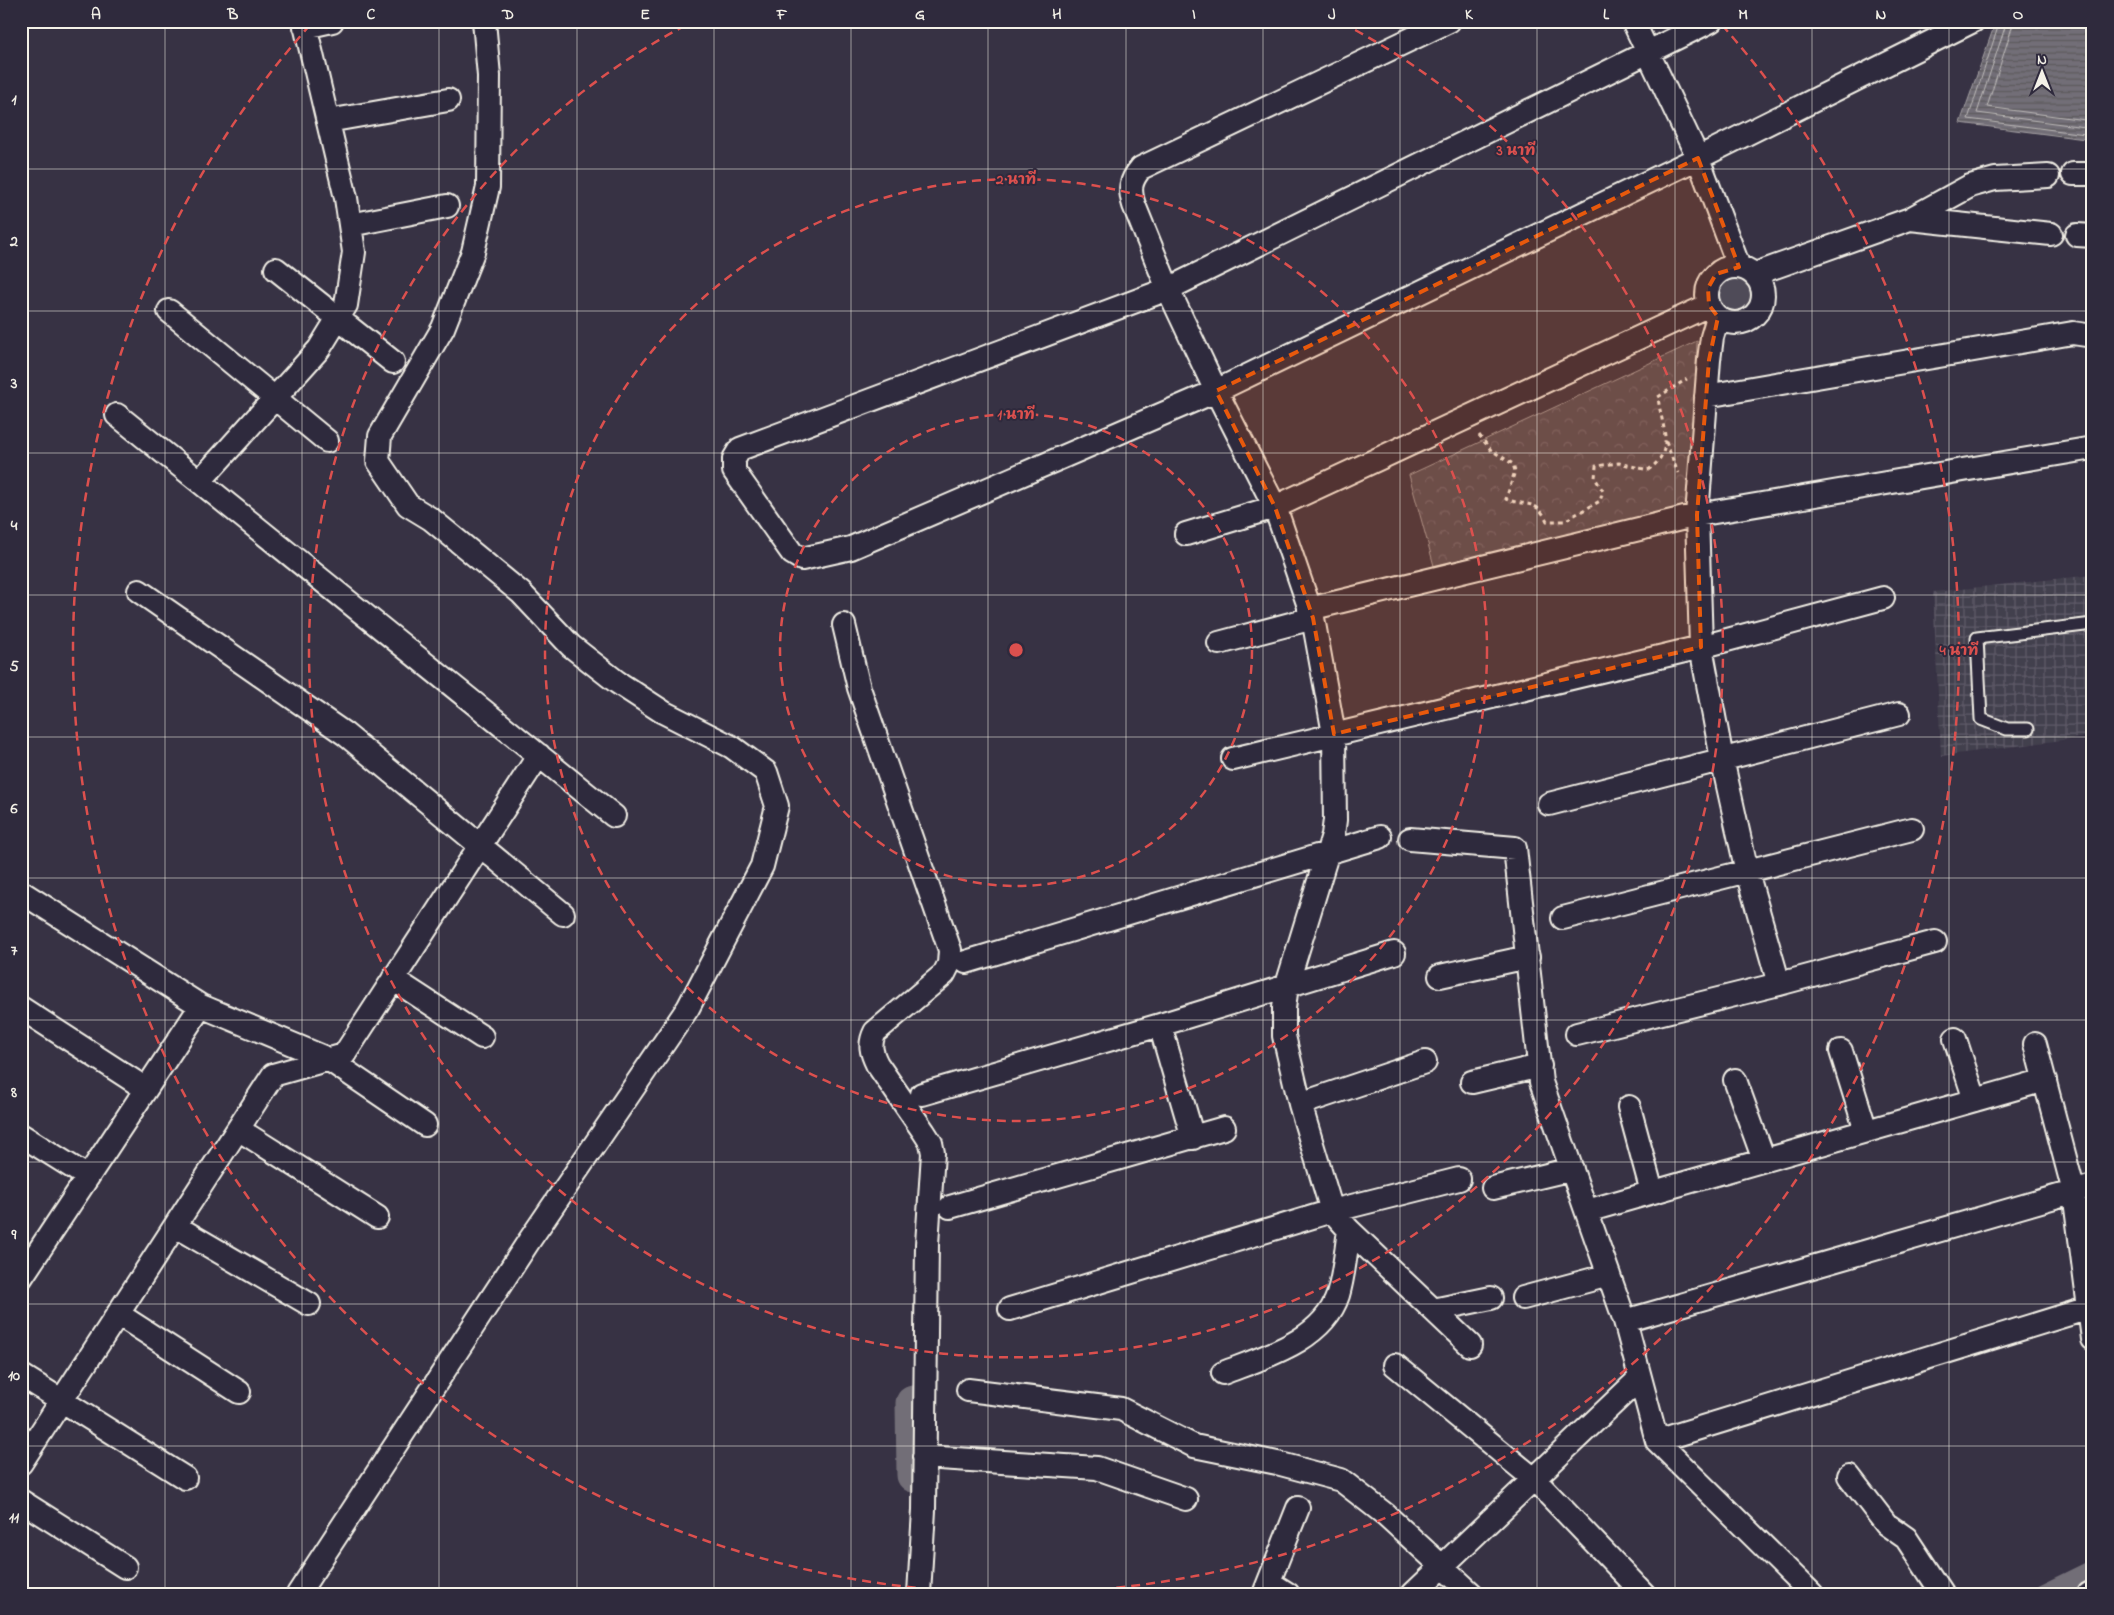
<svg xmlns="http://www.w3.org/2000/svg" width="2114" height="1615" font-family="'Indie Flower','Playpen Sans Thai',sans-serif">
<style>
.industrial{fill:url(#industrial-grid)}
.grass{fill:#504b59;stroke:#a29ea0}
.park{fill:url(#park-crowns);stroke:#a29ea0}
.water{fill:url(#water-rules);stroke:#a6a2a4}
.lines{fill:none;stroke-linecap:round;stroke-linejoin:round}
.shore{stroke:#c0bdbb;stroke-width:1}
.canal{stroke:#726e77;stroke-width:20}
.river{stroke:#726e77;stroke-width:35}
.lane-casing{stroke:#f4f1e8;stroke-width:15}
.street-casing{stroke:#f4f1e8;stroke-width:26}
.path{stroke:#f4f1e8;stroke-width:3;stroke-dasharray:4 4;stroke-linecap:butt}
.lane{stroke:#2f2a3d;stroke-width:11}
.street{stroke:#2f2a3d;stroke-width:22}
.marked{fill:#e8590c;fill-opacity:0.2;stroke:#e8590c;stroke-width:4;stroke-dasharray:10 6;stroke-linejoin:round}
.grid{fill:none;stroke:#f4f1e8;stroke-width:1;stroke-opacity:0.55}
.ring{fill:none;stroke:#dc504e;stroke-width:2.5;stroke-dasharray:9 6}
.centre{fill:#dc504e;stroke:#2f2a3d;stroke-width:2.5}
.ring-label{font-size:15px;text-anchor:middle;font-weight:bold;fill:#dc504e;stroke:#2f2a3d;stroke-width:4;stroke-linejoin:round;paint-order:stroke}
.neatline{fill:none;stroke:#f4f1e8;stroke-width:2}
.grid-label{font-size:16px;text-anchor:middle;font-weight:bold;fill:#f4f1e8}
</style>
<defs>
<pattern id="industrial-grid" width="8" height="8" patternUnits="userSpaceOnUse" patternTransform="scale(1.25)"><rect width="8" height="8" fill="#433f4e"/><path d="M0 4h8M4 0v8" fill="none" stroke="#5f5b68"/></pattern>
<pattern id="park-crowns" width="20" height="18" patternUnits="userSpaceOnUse" patternTransform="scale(1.25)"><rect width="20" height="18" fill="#504b59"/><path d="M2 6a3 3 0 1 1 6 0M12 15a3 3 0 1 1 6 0" fill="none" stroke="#6a6571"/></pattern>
<pattern id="water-rules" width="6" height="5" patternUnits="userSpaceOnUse" patternTransform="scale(1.25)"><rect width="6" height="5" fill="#726e77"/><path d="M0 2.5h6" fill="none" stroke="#5b595c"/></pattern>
</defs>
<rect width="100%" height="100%" fill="#373244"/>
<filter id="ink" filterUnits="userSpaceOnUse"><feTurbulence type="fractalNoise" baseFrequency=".02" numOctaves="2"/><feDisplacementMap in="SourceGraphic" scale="10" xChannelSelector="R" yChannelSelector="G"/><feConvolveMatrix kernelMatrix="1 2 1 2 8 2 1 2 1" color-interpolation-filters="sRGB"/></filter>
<g filter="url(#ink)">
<!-- industrial -->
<path class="industrial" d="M2093,575v161l-152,20 -8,-164z"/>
<!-- grass -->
<path class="grass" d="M1719 295a16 16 0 1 1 32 0a16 16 0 1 1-32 0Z"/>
<!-- park -->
<path class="park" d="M1697,341l-6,165 -255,67 -27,-98z"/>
<!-- water -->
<path class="water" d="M1996,21h97v119l-133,-17z"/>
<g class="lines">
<!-- shore -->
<path class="shore" d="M2000,21l-32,98 125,16
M2007,21l-30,92 116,15
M2014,21l-27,86 106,14"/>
<!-- canal -->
<path class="canal" d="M2044,1594l49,-24"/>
<!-- river -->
<path class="river" d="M913,1403l1,72"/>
<defs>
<path id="lane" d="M2028,729h-21l-26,-10 -4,-81 116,-14"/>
<path id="street" d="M1633,21l65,137 41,109
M1711,21l-543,268 -428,160 -6,10v12l58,82 10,6 49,-11 365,-157 482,-233 275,-137
M305,27l27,-6
M328,121l120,-21
M2073,174h20
M1910,219l141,15
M350,225l97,-19
M2077,235l16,1
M1707 295a28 28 0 1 1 56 0a28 28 0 1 1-56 0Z
M276,269l117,93
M1755,274l155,-55 60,-33 25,-7 53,-3
M169,311l158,130
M1718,317l-6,20 -3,23 -12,155 4,132 21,112 25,113 32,112
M1706,396l367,-63 20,3
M117,415l497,401
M200,481l119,-132 27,-44 8,-53 -8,-54 -42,-177
M1186,534l89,-27 434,-202
M139,591l206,143 218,180
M1309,609l388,-94 396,-67
M844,625l15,63 91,262 -1,14 -5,10 -69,58c-6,12 -4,20 2,32l47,68 7,11 2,10 -6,91 -3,266 -5,84
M1219,643l94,-25
M1233,759l468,-112 182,-49
M1549,804l350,-90
M1410,839l105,9 26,234 84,239 32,120 155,153
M21,892l180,114 127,53 97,66
M1563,918l349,-89
M966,962l414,-125
M1440,976l88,-19
M393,979l89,58
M21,1008l125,81
M1160,1025l33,113
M1577,1034l202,-50 156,-42
M1955,1039l20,61
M2035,1044l39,148 19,147
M1841,1051l25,80
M1735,1080l29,80
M1472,1082l68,-16
M922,1094l238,-69 234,-72
M1300,1104l125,-42
M1629,1107l23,85
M238,1129l139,88
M21,1135l67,42
M1493,1188l79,-19
M950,1207l274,-79
M1587,1211l458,-131
M175,1226l134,78
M1349,1230l121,115
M21,1278l180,-272
M1523,1298l86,-23
M1010,1309l322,-98 127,-32
M1433,1310l58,-12
M118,1314l121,78
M1625,1321l468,-135
M1395,1365l139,114 110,115
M1223,1373c41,-16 100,-32 115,-78 6,-20 8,-44 11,-65l-17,-19 -32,-107 -16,-68v-28l3,-23 46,-150 2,-15 -1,-86 -21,-116 -38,-111 -59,-116 -48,-102 -34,-84c-5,-16 -4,-24 7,-37l308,-147
M21,1375l164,103
M968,1390l153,19 73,37 83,17 64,17 45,35 86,79
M1657,1441l432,-133
M924,1457l173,11 89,31
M21,1463l252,-388 71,-20 195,-300
M1849,1476l37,48 20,14 37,56
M21,1501l104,66
M1269,1582l19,12
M298,1594l231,-353 159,-233 74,-142 15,-60 -11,-34 -34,-25 -69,-35 -46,-30 -46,-36 -50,-53 -90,-74 -23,-14 -30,-44 2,-25 63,-108 30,-76 15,-65 1,-111 -5,-55
M1264,1594l34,-86
M1413,1594l227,-216
M2089,1594l4,-2"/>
</defs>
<!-- lane casing -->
<use href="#lane" class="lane-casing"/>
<!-- street casing -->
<use href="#street" class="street-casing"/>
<!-- path -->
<path class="path" d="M1479,435l12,15 22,14 2,7 -9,28c19,8 30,-1 41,22h17l36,-20 3,-10 -8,-13 1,-12 23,-3 29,7c29,-20 13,-44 10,-73l29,-18
M1666,442l12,31"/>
<!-- lane -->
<use href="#lane" class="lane"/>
<!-- street -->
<use href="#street" class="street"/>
</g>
</g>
<!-- marked area -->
<path class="marked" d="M1698,158l41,109 -23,7 -8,14 1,17 9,12 -9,43 -12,155 4,132 -367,87 -21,-116 -38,-111 -59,-116z"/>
<!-- grid -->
<path class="grid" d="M165,21v1573M302,21v1573M439,21v1573M577,21v1573M714,21v1573M851,21v1573M988,21v1573M1126,21v1573M1263,21v1573M1400,21v1573M1537,21v1573M1675,21v1573M1812,21v1573M1949,21v1573M21,169h2072M21,311h2072M21,453h2072M21,595h2072M21,737h2072M21,878h2072M21,1020h2072M21,1162h2072M21,1304h2072M21,1446h2072"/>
<!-- distance rings -->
<g class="ring">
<circle cx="1016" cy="650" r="236"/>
<circle cx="1016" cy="650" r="471"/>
<path d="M1342 23A707 707 0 1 1 690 23"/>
<path d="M1722 25A943 943 0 1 1 310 25"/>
</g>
<circle cx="1016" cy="650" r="8" class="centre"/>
<g class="ring-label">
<text x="1516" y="155">3 นาที</text>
<text x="1016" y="184">2 นาที</text>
<text x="1016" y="419">1 นาที</text>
<text x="1959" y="655">4 นาที</text>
</g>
<!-- margin -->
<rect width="2114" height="1615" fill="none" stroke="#2f2a3d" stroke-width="55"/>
<!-- north arrow -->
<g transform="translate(2042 72)" stroke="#2f2a3d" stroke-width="4" paint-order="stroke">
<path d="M0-4L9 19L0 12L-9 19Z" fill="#f4f1e8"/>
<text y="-8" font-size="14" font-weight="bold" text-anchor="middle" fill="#f4f1e8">N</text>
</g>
<rect x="28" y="28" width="2058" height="1560" class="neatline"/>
<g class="grid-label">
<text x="96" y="19">A</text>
<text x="233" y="19">B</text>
<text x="371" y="19">C</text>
<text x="508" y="19">D</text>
<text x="645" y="19">E</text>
<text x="782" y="19">F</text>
<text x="920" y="19">G</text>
<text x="1057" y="19">H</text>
<text x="1194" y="19">I</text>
<text x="1332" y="19">J</text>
<text x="1469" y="19">K</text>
<text x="1606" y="19">L</text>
<text x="1743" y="19">M</text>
<text x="1881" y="19">N</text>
<text x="2018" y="19">O</text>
<text x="14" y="104">1</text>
<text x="14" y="246">2</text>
<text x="14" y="388">3</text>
<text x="14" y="530">4</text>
<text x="14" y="671">5</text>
<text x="14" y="813">6</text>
<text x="14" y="955">7</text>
<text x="14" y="1097">8</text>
<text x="14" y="1239">9</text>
<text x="14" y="1380">10</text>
<text x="14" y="1522">11</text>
</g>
</svg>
